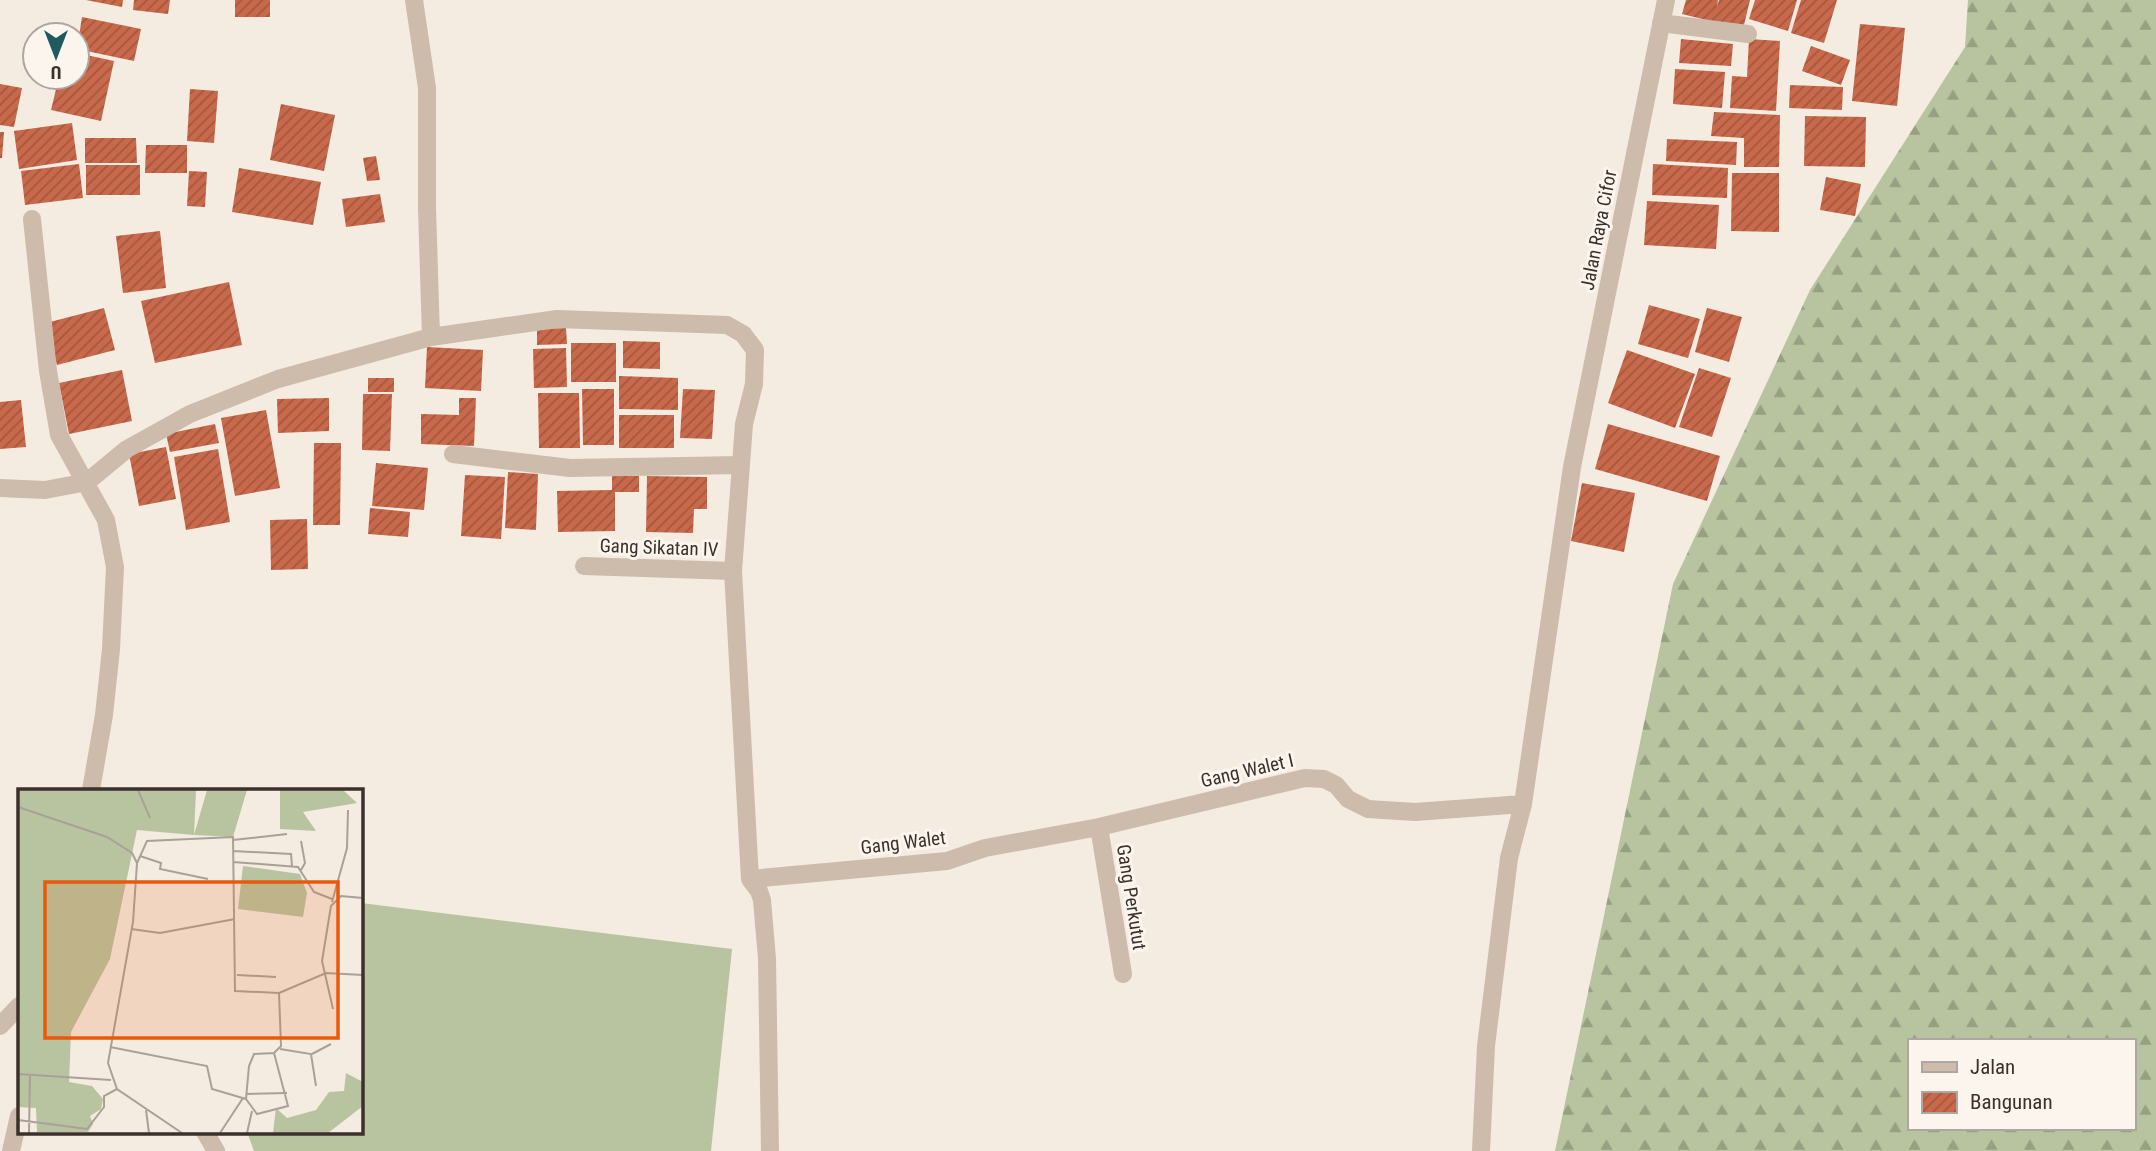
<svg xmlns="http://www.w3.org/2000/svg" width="2156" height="1151" font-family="'Roboto Condensed',sans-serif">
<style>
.grass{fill:#b8c4a0}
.forest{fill:url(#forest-firs);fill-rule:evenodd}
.building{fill:url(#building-hatch)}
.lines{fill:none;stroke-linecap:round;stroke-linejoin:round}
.minor{stroke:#cdbbac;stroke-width:18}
.labels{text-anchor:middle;stroke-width:6;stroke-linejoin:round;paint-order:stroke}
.street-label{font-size:19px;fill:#3b302b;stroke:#fbf5ee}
.inset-road{fill:none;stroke:#aaa098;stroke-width:2}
.view{fill:#e8590c;fill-opacity:0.15;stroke:#e8590c;stroke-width:3.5}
.inset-edge{fill:none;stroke:#3b302b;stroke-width:3.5}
</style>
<defs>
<pattern id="forest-firs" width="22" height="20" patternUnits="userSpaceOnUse" patternTransform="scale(1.75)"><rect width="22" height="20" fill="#b8c4a0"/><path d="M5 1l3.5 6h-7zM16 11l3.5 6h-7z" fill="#97a083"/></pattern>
<pattern id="building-hatch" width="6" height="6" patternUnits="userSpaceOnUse" patternTransform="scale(1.75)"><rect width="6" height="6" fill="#c8694b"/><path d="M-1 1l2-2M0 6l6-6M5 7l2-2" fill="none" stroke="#a4573f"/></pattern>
</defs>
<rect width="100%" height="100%" fill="#f4ebe1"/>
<!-- grass -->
<path class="grass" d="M361,903l371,46 -21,202h-457l-7,-19h113z"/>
<!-- forest -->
<path class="forest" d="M1968,0h188v1151h-601l118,-567 137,-294 155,-243zM1909,1041h224v87h-224z"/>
<!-- building -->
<path class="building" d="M86,0h37l-1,7z
M134,0h36l-2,14 -35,-4z
M235,0h35v17h-35z
M1686,0h32l-1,7 2,-7h31l-7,29 -61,-15z
M1755,0h42l-9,31 -39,-12z
M1801,0h36l-13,43 -33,-10z
M82,17l59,12 -7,32 -57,-12z
M1860,24l45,4 -8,78 -45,-5z
M1681,39l52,5 -2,22 -52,-3z
M1749,39l31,2 -4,70 -46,-3 2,-32 15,1z
M1811,46l39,14 -9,25 -39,-14z
M77,53l37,8 -13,60 -50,-11 8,-33h18z
M1675,69l50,3 -3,36 -49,-4z
M0,84l22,4 -8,39 -14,-2z
M1790,85l53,2 -1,23 -53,-2z
M190,89l28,2 -4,52 -27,-2z
M281,104l54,11 -11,56 -54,-11z
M1714,112l66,3 -1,52h-35v-29l-33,-2z
M1805,116l61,1 -1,50 -61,-1z
M72,123l5,37 -58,9 -5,-38z
M0,132h4l-2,26h-2z
M85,138h51l1,25h-52z
M1667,139l70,3 -1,23 -70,-4z
M146,145h41v28h-42z
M376,156l4,24 -13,1 -4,-23z
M79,164l4,34 -58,7 -4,-34z
M1653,164l75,4 -1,30 -75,-3z
M86,165h54v30h-54z
M239,168l82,14 -8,43 -81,-13z
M189,171l18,1 -2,35 -18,-1z
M1732,173h47v59l-48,-1z
M1826,177l35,7 -6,32 -35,-6z
M380,194l5,28 -39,5 -4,-28z
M1647,201l72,4 -3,44 -72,-4z
M160,231l6,57 -43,5 -7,-57z
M229,282l13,63 -87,18 -14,-62z
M1649,305l51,14 -12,39 -50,-14z
M104,308l11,42 -58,15 -11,-42z
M1707,308l35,9 -13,45 -34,-10z
M566,328l1,16 -30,1v-16z
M623,341l37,1v27l-37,-1z
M571,343h45v39h-45z
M427,347l56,3 -2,41 -56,-3z
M566,348l1,39 -33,1 -1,-39z
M1627,350l68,24 -20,54 -67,-25z
M1699,368l32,10 -19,59 -33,-10z
M122,370l10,51 -63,13 -10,-51z
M619,376l59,2v32l-59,-1z
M368,378h26v14h-26z
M582,389h32v56h-31z
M683,389l32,1 -3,49 -32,-1z
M538,393h41l1,55h-41z
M363,394h29l-2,57 -28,-1z
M329,398v33l-51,2 -1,-34z
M459,398h17l-2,48 -53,-2v-30l38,1z
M21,400l5,47 -26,2v-47z
M266,410l14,78 -45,8 -14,-78z
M619,415h55v33h-55z
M215,424l4,19 -49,9 -4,-18z
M1608,424l112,32 -13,45 -112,-32z
M314,443h27l-1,82h-27z
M166,447l10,52 -37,7 -10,-52z
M218,449l12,73 -44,8 -12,-73z
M376,463l52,5 -4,42 -52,-4z
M508,472l30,2 -2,56 -31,-2z
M465,475l40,2 -4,62 -40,-3z
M612,476h27v16h-24v39l-57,1 -1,-41 55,-1z
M647,476l60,1v32h-13l-1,24 -47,-1z
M1582,483l53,10 -11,59 -53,-11z
M370,508l40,4 -2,25 -40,-3z
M307,519l1,50 -37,1 -1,-50z"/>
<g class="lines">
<!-- minor -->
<path class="minor" d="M1661,23l87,11
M32,219l16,152 11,64 47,85 9,47 -4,82 -7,66 -13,75
M431,337l126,-18 170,6 16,9 12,16 -1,34 -10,40 -11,147 17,308 9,12 3,9 5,59 3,192
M453,454l117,14 170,-3
M0,488l45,2 42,-8 40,-33 63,-35 88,-35 153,-42 -4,-129v-120l-13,-88
M584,566l149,5
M1099,827l24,147
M750,879l197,-18 38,-13 114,-21 206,-49 19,1 12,6 12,14 20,10 47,3 108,-8
M0,1026l19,-20
M205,1132l11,19
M11,1151l8,-35
M1481,1151l5,-105 23,-188 14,-54 49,-337 94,-467"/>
</g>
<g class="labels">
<!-- street labels -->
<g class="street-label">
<text transform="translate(1598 230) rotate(-79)" y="7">Jalan Raya Cifor</text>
<text transform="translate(659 547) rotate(2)" y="7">Gang Sikatan IV</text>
<text transform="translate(1247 770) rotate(-13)" y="7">Gang Walet I</text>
<text transform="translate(903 842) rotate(-7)" y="7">Gang Walet</text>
<text transform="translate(1132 897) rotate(81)" y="7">Gang Perkutut</text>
</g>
</g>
<!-- overview -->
<g transform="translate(18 789)">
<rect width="345" height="345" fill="#f4ebe1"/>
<path d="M189,1h40l-14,47 -39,-2zM225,77l57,8 7,19 -4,24 -65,-8z" fill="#b8c4a0"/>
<path d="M0,1h178l-2,45 -57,-5 -27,129 -39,73 -2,50 23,4 11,13 -2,10 -11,7 3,8 -5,8h-51l-1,-24 -18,-1zM262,1h63l14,13 -54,9 13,19 -36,-2zM328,284l17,9v24l-35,27h-55l3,-25 11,10 29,-8 13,-18 15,-1z" fill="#b8c4a0"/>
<path class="inset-road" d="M120,1l12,28M0,18l89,30 25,16 5,10M215,51l54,-6M215,62l58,3 1,12M122,67l21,7 -1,6 48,10M215,73l65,5 16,25 18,7M283,81l4,-7 -4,-22M314,113l15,-54 1,-38M113,140l29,4 75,-14M219,186l39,2M315,220l-11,-48 9,-55 10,-10 22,2M92,258l97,19 5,23 34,10M262,260l31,5 5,32M256,264l14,53 -31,8 -11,-15 3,-33 5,-12 20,-1 7,-7 -2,-53 47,-20 37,2M294,265l19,-10M0,285l93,6M228,305l41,-1M128,321l3,23M0,331l69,9 17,-22v-11l13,-7M11,344l1,-58M164,344l-65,-44 -9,-26 25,-141 4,-59 10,-22 86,-4 2,154 44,2M202,344l23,-35M229,344l5,-22"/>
<path class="view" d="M27,93h293v156h-293z"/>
<rect width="345" height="345" class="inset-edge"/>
</g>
<!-- legend -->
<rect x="1908" y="1039" width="228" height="91" fill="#fbf5ee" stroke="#aea6a0" stroke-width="2"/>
<rect x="1922" y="1062" width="35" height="10" fill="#cdbbac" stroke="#aea6a0" stroke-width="2"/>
<text x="1970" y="1074" font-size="21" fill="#3b302b">Jalan</text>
<rect x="1922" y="1092" width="35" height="21" fill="url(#building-hatch)" stroke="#aea6a0" stroke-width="2"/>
<text x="1970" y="1109" font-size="21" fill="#3b302b">Bangunan</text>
<!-- north arrow -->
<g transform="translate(56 56) rotate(180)"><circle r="33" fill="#fbf5ee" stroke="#aea6a0" stroke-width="2"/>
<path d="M0-5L12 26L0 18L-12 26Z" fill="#1f5a5e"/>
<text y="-10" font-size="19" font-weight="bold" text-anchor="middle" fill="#3b302b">U</text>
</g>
</svg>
